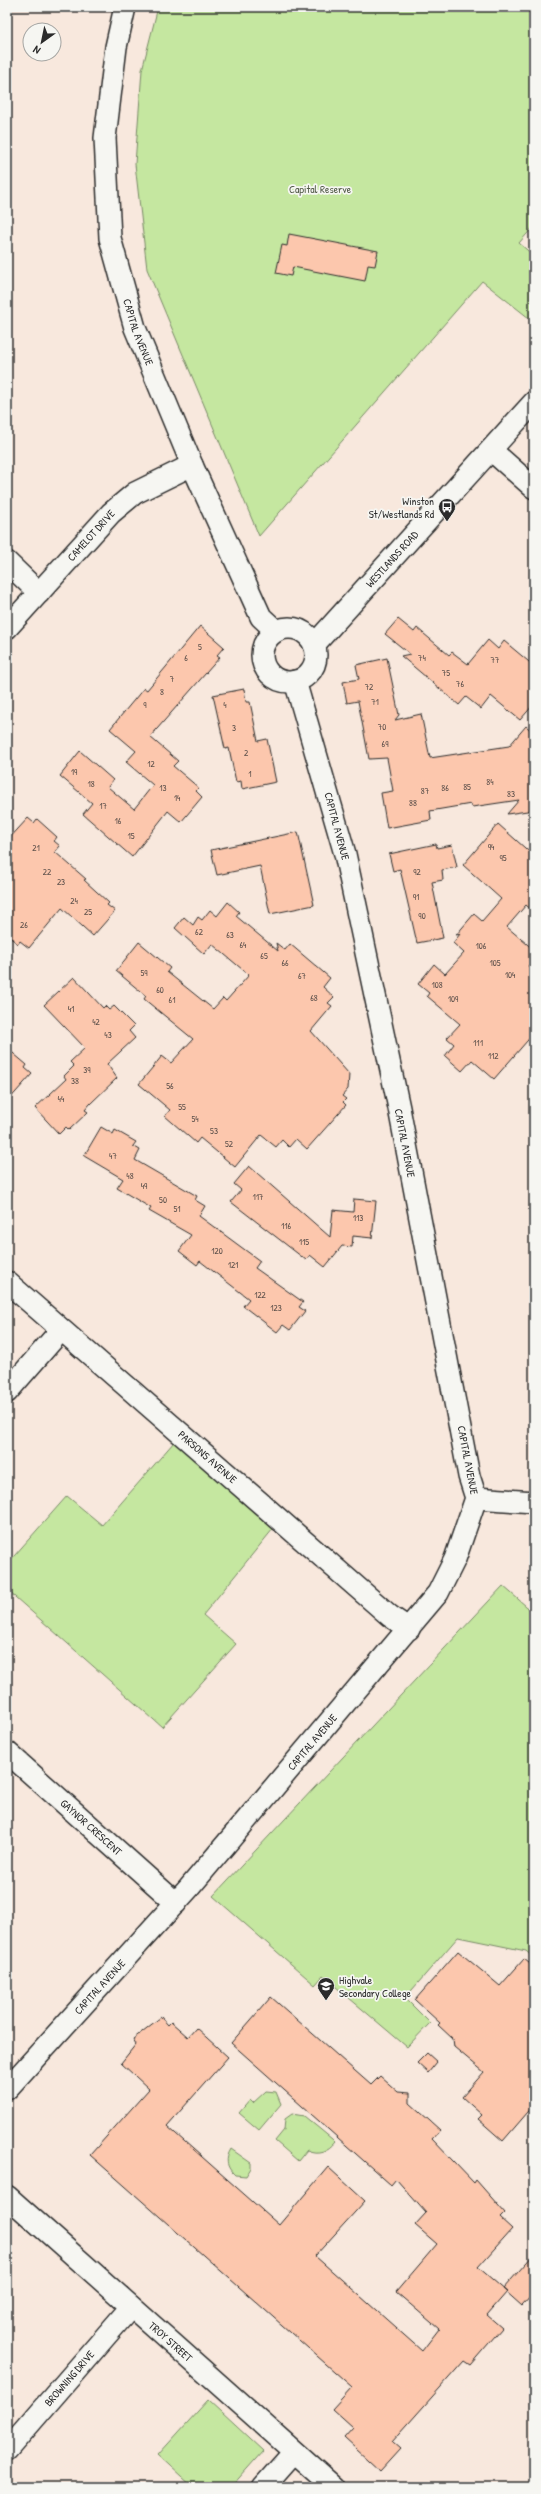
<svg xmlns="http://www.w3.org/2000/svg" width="541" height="2494" font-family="'Patrick Hand',sans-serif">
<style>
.green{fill:#c5e7a0;stroke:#788966}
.building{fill:#fcc7ad;stroke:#2b2b2b}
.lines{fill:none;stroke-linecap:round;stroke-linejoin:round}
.minor-casing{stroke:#2b2b2b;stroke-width:24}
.minor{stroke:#f6f6f2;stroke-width:21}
.labels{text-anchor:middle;stroke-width:3.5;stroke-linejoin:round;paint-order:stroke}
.number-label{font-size:9px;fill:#5f524c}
.park-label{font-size:11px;fill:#525a48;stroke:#f6f6f2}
.street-label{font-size:11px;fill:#2b2b2b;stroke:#f6f6f2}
.poi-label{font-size:11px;fill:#2b2b2b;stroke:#f6f6f2;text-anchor:end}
</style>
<rect width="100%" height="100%" fill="#f8e8dd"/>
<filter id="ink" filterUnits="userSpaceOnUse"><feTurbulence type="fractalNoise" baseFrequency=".025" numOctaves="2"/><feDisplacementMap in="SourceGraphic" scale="8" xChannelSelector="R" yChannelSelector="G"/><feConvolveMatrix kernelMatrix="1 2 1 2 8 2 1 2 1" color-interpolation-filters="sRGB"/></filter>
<g filter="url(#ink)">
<!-- green -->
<path class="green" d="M158,7h376v219l-15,17 15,13v66l-52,-41 -223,255 -112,-267 -12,-105 7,-94z
M174,1442l99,87 -70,86 33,29 -74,83 -155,-137v-26l60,-68 35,29z
M503,1586l31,27v345l-8,-7 -68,-14 -53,61 25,25 -23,24 -84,-71 -8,9 -102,-89z
M266,2091l10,1 5,12 -22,26 -20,-17 11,-13 3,3z
M292,2114l12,2 28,23 3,3c-7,9 -17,13 -28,8l-9,11 -23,-20 9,-11 1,-11z
M231,2149l20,14v5l-5,8 -11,-1c-9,-8 -10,-16 -4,-26z
M208,2400l55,51 -32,36h-38l-35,-32z"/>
<!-- building -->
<path class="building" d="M289,234l89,17 -3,15 -7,-1 -3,16 -72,-14 -2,9 -15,-3 6,-28 5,1z
M398,619l16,13 3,-4 32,27 3,-3 16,12 20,-24 10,9 6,-8 30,25v38l-14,16 -29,-24 -10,13 -15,-12 -7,8 -58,-49 9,-2 -25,-20z
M200,626l24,21 -7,8 3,2 -70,80 28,24 -5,5 26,22 -3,3 6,6 -21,25 -13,-11 -36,46 -49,-43 9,-11 -32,-27 20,-25 33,29 -5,7 26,22 19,-24 -27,-23 10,-11 -26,-22 34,-41 3,2z
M387,658l12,57 -4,5 26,-6 9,44 79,-12 17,-20 8,7v77l-27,4 12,-14 -47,7 -1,-3 -41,7 1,9 -44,8 -6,-35 12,-2 -6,-33 -18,1 -11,-58 -11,2 -4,-21 16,-3 -3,-14z
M244,689l2,13h4l8,39 9,-2 9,43 -34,7 -1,-8 -5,1 -7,-34 -4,1 -12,-54z
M28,818l6,5 3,-4 20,18 -3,4 6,5 -5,6 31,27 -2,1 25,23 -2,2 8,6 -22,25 -31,-28 -33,40 -9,-7 -2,3 -11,-9v-94z
M498,824l36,32v56l-8,-7 -19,22 27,23v10l-6,6 6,5v62l-40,46 -22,-19 -10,11 -17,-15 9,-12 -7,-6 13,-14 -33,-28 2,-3 -11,-9 16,-20 11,10 19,-21 -11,-10 7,-9 -4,1 18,-21 8,7 19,-22 -38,-34z
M298,832l16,73 -44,9 -10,-48 -43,9 -6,-25z
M436,844l1,4 15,-3 5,22 -15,3 1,10 -11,2 11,56 -26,5 -17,-74 -7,2 -4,-17z
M228,902l11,10 -3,4 42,35 -2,-8 9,7 5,-6 40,34 -7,9 11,10 -6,6 4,3 -21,25 38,43 -1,15 -6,7 4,3 -3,3 3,3 -39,44 -11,-10 -7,8 -7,-7 -6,7 -15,-12 -26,32 -35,-29 -4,5 -31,-27 5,-6 -31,-26 23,-28 9,7 22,-24 -49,-40 2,-3 -30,-25 23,-29 31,26 -3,4 46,37 10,-11 3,3 23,-26 -37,-31 -8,10 -29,-26 9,-11 9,8 5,-8 4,3 8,-10 7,6z
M74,977l29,31 2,-2 4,4 5,-4 20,20 -5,5 6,7 -28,26 10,14 -27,26 -5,6 3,2 -19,18 -3,-3 -7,7 -24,-26 31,-29 -2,-3 10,-10 -4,-4 15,-14 -41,-43z
M7,1048l20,17 -2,3 7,6 -25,28z
M101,1127l12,7 2,-4 21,12 -3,4 7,4 -5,10 62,36 -2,4 10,6 -6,10 61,45 -5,7 48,34 -4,5 6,4 -15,19 -7,-5 -6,7 -34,-26 6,-7 -49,-38 -3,4 -18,-14 12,-16 -42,-24 2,-3 -34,-20 6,-9 -39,-23z
M249,1166l81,71 3,-27 20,2 1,-13 22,2 -4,37 -19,-2 -1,11 -10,-1 -17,21 -15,-12 -4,5 -75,-58 10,-12 -7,-6z
M458,1951l42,35 24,-27 10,8v138l-31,36 -25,-22 4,-4 -20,-18 22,-25 -30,-25 -1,-8 -15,-14 2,-2 -25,-23z
M271,1997l100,88 9,-9 18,16 12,1v10l30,27 -8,9 42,44 2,-3 29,33 -5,5 12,11 -34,38 29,25 -20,23 15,13 -32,37 -6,-4 -72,81 8,7 -20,22 -36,-33 9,-10 -21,-19 20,-22 -262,-232 59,-66 -28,-26 15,-19 -3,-5 28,-22 7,8 3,-3 17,15 8,-9 32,29 -61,69 112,99 49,-58 37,34 -50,55 107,95 17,-22 -43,-37 41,-48 -22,-19 11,-12 -30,-34 -5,6 -160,-142z
M427,2053l10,9 -9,11 -11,-10z
M534,2254v39l-12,13 -19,-17z"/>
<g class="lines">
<defs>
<g id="minor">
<path id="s1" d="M125,7l-9,40 -11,91 5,100 25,90 57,137 69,152 15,14"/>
<path d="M491,450l43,38"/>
<path d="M7,562l32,31"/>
<path id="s2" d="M7,628l104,-115 24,-20 57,-28"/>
<circle cx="289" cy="655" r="27"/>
<path id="s3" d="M314,645l220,-243"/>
<path id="s4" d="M7,1282l383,334 19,13"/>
<path d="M7,1392l54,-62"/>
<path d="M476,1498l58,4"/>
<path id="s5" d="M7,1752l169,151"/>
<path id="s6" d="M7,2089l182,-201 249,-295 17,-34 21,-61 -7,-22 -70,-368 -54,-254 -50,-173"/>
<path id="s7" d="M7,2196l327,291"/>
<path id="s8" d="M7,2450l124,-143"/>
<path d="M263,2487l31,-35"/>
</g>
</defs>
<!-- minor casing -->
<use href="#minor" class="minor-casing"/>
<!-- minor -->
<use href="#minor" class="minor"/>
</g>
</g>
<!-- icons -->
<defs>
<symbol id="bus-pin" viewBox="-11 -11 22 30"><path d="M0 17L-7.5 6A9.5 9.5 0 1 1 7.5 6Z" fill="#2b2b2b" stroke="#f6f6f2"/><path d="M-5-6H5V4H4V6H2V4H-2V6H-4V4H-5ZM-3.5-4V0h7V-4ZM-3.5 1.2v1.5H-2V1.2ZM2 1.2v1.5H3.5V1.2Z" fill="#fff"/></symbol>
<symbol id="school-pin" viewBox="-11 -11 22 30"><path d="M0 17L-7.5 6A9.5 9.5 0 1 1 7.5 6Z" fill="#2b2b2b" stroke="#f6f6f2"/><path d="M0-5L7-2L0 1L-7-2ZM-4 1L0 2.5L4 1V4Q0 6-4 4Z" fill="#fff"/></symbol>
</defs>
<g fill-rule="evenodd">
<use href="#bus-pin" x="437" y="497" width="20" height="27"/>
<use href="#school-pin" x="316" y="1976" width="20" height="27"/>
</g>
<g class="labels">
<!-- number labels -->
<g class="number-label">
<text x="200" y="650">5</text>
<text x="186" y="661">6</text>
<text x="422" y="661">74</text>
<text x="495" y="663">77</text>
<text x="446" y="676">75</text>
<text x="172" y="682">7</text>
<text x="460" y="687">76</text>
<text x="369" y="690">72</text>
<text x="162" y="695">8</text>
<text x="375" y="705">71</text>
<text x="145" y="708">9</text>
<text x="225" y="708">4</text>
<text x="382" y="730">70</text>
<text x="234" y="731">3</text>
<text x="385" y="747">69</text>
<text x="246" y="756">2</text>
<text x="151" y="767">12</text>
<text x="74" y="775">19</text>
<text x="250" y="777">1</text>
<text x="490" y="785">84</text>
<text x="91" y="787">18</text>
<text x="467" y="790">85</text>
<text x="163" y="791">13</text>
<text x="445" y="791">86</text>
<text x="425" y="794">87</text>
<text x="511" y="797">83</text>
<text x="177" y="801">14</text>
<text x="413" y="806">88</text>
<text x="103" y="809">17</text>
<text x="118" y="824">16</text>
<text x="131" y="839">15</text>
<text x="491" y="850">94</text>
<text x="36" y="851">21</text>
<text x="503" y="861">95</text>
<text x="47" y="875">22</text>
<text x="417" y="875">92</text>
<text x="61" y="885">23</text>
<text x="416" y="900">91</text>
<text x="74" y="904">24</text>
<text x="88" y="915">25</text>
<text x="422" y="919">90</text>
<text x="24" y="928">26</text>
<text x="199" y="935">62</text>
<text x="230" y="938">63</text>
<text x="243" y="948">64</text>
<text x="481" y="949">106</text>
<text x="264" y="959">65</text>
<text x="285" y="966">66</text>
<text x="495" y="966">105</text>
<text x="144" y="976">59</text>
<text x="510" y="978">104</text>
<text x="302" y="979">67</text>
<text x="437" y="988">108</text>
<text x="160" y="993">60</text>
<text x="314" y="1001">68</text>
<text x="453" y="1002">109</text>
<text x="172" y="1003">61</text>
<text x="71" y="1012">41</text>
<text x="96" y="1025">42</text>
<text x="108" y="1038">43</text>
<text x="478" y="1046">111</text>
<text x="493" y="1059">112</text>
<text x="87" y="1073">39</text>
<text x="75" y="1084">38</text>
<text x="170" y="1089">56</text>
<text x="61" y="1102">44</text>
<text x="182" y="1110">55</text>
<text x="195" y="1122">54</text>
<text x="214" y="1134">53</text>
<text x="229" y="1147">52</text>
<text x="113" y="1159">47</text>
<text x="130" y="1179">48</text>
<text x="144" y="1189">49</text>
<text x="258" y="1200">117</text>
<text x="163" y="1203">50</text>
<text x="177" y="1212">51</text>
<text x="358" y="1221">113</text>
<text x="286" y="1229">116</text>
<text x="304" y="1245">115</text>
<text x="217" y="1254">120</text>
<text x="233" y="1268">121</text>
<text x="260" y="1298">122</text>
<text x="276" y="1311">123</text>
</g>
<!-- park labels -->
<g class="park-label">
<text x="320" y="193">Capital Reserve</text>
</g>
<!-- street labels -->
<g class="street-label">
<text dy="4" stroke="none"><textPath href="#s1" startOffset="331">CAPITAL AVENUE</textPath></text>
<text dy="4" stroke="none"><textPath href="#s2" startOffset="125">CAMELOT DRIVE</textPath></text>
<text dy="4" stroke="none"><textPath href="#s3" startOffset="116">WESTLANDS ROAD</textPath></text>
<text transform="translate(337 826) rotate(75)" y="4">CAPITAL AVENUE</text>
<text transform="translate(405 1143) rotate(79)" y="4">CAPITAL AVENUE</text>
<text dy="4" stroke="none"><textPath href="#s4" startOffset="266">PARSONS AVENUE</textPath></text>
<text transform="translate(468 1460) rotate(79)" y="4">CAPITAL AVENUE</text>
<text dy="4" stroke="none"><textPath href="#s6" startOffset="462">CAPITAL AVENUE</textPath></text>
<text dy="4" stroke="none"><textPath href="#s5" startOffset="113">GAYNOR CRESCENT</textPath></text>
<text dy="4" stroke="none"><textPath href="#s6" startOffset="138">CAPITAL AVENUE</textPath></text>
<text dy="4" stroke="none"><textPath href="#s7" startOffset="219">TROY STREET</textPath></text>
<text dy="4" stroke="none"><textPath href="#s8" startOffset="95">BROWNING DRIVE</textPath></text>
</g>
<!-- poi labels -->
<g class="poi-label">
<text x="434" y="505">Winston<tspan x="434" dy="13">St/Westlands Rd</tspan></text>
<text x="339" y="1984" text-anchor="start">Highvale<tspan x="339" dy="13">Secondary College</tspan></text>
</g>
</g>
<!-- margin -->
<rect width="541" height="2494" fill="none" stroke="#f6f6f2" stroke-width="24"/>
<rect x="12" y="12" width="517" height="2470" fill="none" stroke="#2b2b2b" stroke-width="1.5" filter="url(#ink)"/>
<!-- north arrow -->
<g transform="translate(42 42) rotate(213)"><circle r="19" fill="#f6f6f2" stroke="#a5a5a2"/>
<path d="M0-3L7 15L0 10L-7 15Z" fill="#2b2b2b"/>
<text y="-6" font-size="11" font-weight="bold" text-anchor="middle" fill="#2b2b2b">N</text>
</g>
</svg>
